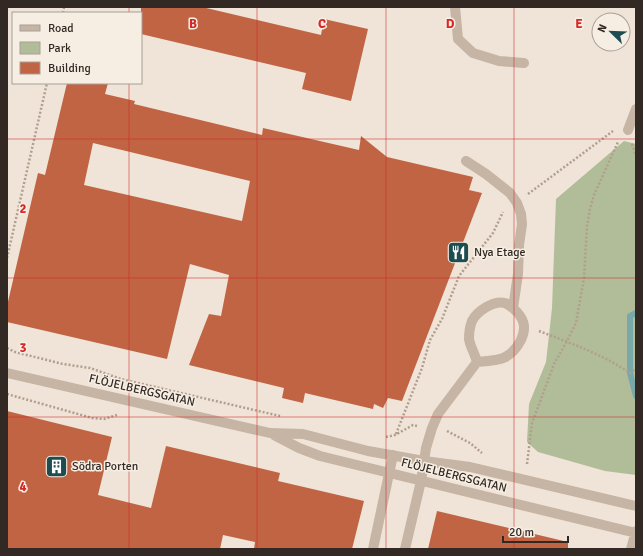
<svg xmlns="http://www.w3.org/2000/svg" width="643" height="556" font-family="Signika,sans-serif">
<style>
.green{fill:#b0bd98}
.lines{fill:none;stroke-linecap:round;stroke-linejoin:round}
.stream{stroke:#78a8aa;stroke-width:6}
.building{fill:#c06444;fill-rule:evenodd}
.path{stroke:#b29e8e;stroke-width:2.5;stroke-dasharray:2 2;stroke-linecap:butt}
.minor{stroke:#c6b4a4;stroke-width:10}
.grid{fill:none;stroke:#d62828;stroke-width:1;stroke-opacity:0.55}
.labels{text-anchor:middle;stroke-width:3;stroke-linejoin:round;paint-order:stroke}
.poi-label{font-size:12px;fill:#322925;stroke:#f7eee3;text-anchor:start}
.street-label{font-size:12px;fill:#322925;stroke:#f7eee3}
.grid-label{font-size:13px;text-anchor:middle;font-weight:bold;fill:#d62828;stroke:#f7eee3;stroke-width:3;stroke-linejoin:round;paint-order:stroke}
</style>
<rect width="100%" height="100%" fill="#efe4d7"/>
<!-- green -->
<path class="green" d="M624,141l12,3v331l-31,-4 -67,-19 -11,-10 2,-38 17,-42 6,-54 4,-109z"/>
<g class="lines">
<!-- stream -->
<path class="stream" d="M636,313l-6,3v57l6,23"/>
</g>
<!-- building -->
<path class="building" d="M141,7h61l119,28 3,-16 44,10 -17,72 -49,-12 4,-16 -165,-39z
M67,83h41l-3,11 30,7 -1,3 128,31 1,-7 96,22 2,-14 26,21 86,20 -4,13 13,3 -80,208 -14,-3 -5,10 -9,-4 -1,5 -68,-16 -2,10 -21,-5 2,-10 -95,-23 20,-51 12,2 8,-41 -39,-11 -23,95 -160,-37v-16l31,-133 7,2zM93,143l157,38 -8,40 -158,-36z
M7,411l105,26 -14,58 53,13 15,-62 114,27 -2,8 86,20 -12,48h-98l1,-7 -32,-7 -3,14h-213z
M437,511l131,31v7h-140z"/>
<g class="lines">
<!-- path -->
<path class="path" d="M63,13l1,-6
M632,144l4,12
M528,194l85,-63
M7,258l40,-175
M539,331c31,12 63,23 91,42l6,-4
M7,348l8,4 48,12 27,4 31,11 159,37
M7,394l85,24 12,1 13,-4
M447,431l23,12 12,10
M396,434l26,-66 8,-28 12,-21 17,-43 34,-43 10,-21
M386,437l9,-2 18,-10 4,1
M527,464l5,-41 22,-59 13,-23 9,-18 8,-45 3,-52 3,-17 4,-14 24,-53"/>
<!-- minor -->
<path class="minor" d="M455,7l3,32 15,14 26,8 25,2
M628,130l8,-21
M466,161l20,13 24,19 7,10 4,11 1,10 -3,21 -1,29 -5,34
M7,373l263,60 33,1 65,17 56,10 46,6 166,39
M274,435l25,13 21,8 316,77
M373,549l20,-94
M405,549l16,-68 5,-33 6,-20 6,-14 39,-52c21,-2 33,-1 44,-22 5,-11 4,-19 -4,-28 -3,-3 -7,-7 -12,-9 -11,-3 -28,8 -33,18 -2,5 -3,11 -3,18 1,7 6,15 8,23
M631,549l5,-18"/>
</g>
<!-- grid -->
<path class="grid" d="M129,7v6M257,7v542M386,7v542M514,7v542M129,83v466M7,139h629M7,278h629M7,417h629"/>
<!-- icons -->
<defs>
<symbol id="restaurant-square" viewBox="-11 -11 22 22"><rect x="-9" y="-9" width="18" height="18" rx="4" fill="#1d4d51" stroke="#f7eee3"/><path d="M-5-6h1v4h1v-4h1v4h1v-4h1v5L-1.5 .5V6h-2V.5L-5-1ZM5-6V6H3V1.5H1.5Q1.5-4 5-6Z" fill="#fff"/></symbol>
<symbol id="building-square" viewBox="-11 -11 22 22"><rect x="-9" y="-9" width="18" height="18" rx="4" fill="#1d4d51" stroke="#f7eee3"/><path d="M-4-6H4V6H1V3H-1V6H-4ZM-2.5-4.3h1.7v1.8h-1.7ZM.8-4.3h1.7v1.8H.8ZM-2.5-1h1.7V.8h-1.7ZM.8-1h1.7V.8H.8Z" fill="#fff"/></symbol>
</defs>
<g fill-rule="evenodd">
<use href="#restaurant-square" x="446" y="240" width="25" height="25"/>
<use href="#building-square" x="44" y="454" width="25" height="25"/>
</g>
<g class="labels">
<!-- poi labels -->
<g class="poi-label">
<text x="474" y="256">Nya Etage</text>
<text x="72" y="470">Södra Porten</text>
</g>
<!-- street labels -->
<g class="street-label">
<text transform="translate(142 390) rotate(13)" y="4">FLÖJELBERGSGATAN</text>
<text transform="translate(454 475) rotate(14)" y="4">FLÖJELBERGSGATAN</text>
</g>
</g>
<g class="grid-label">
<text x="193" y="28">B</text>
<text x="322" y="28">C</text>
<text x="450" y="28">D</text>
<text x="579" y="28">E</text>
<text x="23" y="213">2</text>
<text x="23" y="352">3</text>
<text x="23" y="491">4</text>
</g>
<!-- border -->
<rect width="643" height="556" fill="none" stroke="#322925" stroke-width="16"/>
<!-- legend -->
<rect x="12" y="12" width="130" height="72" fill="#f7eee3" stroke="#a89f97"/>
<rect x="20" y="25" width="20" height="6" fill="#c6b4a4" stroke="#a89f97"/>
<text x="48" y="32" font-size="12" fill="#322925">Road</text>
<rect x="20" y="42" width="20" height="12" fill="#b0bd98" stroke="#a89f97"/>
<text x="48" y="52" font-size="12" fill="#322925">Park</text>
<rect x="20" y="62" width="20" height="12" fill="#c06444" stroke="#a89f97"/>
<text x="48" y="72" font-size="12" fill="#322925">Building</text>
<!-- north arrow -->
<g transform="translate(611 32) rotate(293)"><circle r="19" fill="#f7eee3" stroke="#a89f97"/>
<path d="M0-3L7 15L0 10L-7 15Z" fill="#1d4d51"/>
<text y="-6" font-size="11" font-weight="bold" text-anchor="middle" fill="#322925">N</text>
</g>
<!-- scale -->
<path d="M503 536v6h65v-6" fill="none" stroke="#322925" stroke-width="2"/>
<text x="509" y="536" font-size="12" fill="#322925" stroke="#f7eee3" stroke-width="3" paint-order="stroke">20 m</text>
</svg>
